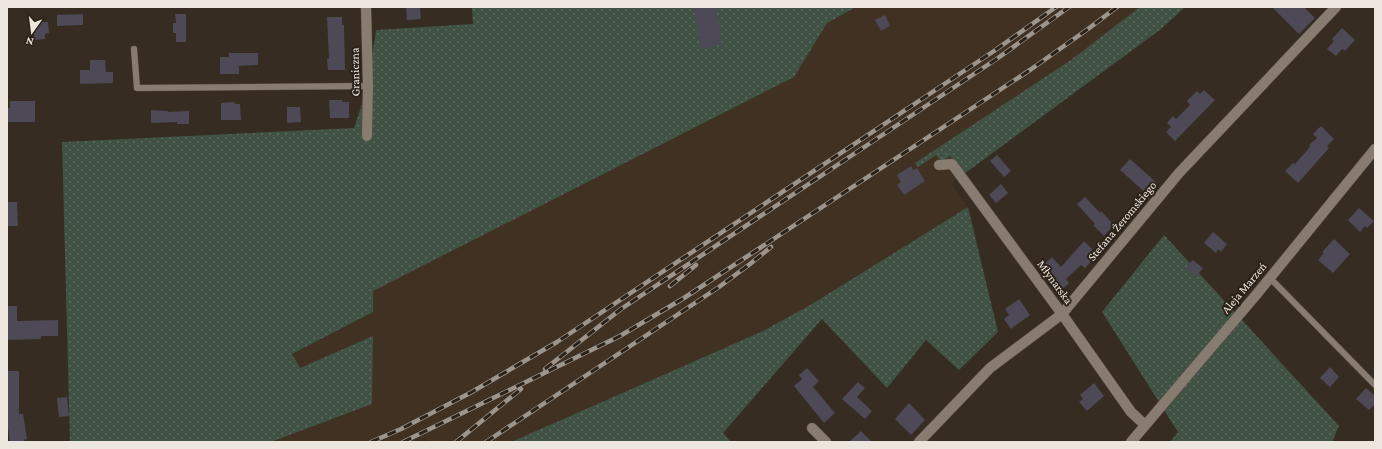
<svg xmlns="http://www.w3.org/2000/svg" width="1382" height="449" font-family="'Crimson Pro',serif">
<style>
.built{fill:#403122}
.grass{fill:url(#grass-dots)}
.building{fill:#4d4956}
.lines{fill:none;stroke-linecap:round;stroke-linejoin:round}
.service-casing{stroke:#544b42;stroke-width:7}
.minor-casing{stroke:#544b42;stroke-width:11}
.service{stroke:#887b6f;stroke-width:6}
.minor{stroke:#887b6f;stroke-width:10}
.rail-casing{stroke:#9d958c;stroke-width:4.5}
.rail{stroke:#2c2218;stroke-width:3;stroke-dasharray:9;stroke-linecap:butt}
.labels{text-anchor:middle;stroke-width:4;stroke-linejoin:round;paint-order:stroke}
.street-label{font-size:12px;fill:#ede6df;stroke:#2c2218}
</style>
<defs>
<pattern id="grass-dots" width="8" height="8" patternUnits="userSpaceOnUse"><rect width="8" height="8" fill="#405244"/><path d="M2 2h.1M6 6h.1" fill="none" stroke="#5c6b5f" stroke-width="1.8" stroke-linecap="round"/></pattern>
</defs>
<rect width="100%" height="100%" fill="#362c22"/>
<!-- built -->
<path class="built" d="M856,7h329l-24,22 -210,154 17,24 -156,97 -49,27 -252,111h-83l-3,-4 -10,4h-144l101,-38 -73,-36 -7,-14 81,-42 -1,-21 421,-214 34,-54z"/>
<!-- grass -->
<path class="grass" d="M472,7h384l-29,16 -33,54 -421,214v21l-81,42 8,14 73,-32 -1,68 -101,38h-201l-8,-300 292,-14 14,-42 8,-56 97,-6z
M1140,7h45l-24,22 -197,145 -14,-18 -9,6 -5,-7 -18,12 -3,-4 156,-103z
M968,207l30,125 -39,38 -33,-30 -39,48 -65,-69 -99,114 8,9h-220l252,-111 49,-27z
M1164,235l175,191 -7,16h-162l8,-10 -76,-120z"/>
<!-- building -->
<path class="building" d="M406,7h14l1,12 -14,1z
M694,7h22l6,38 -22,3z
M1272,7h32l11,11 -16,16z
M83,14v11l-26,1v-11z
M175,14h11v28h-10v-9h-3v-10h3z
M885,15l5,11 -9,5 -6,-11z
M327,17h15v8h2l1,45h-17l-1,-11h2z
M34,22h14l1,11 -4,1v5l-11,1z
M1342,28l13,12 -10,11 -3,-2 -6,7 -9,-7 7,-8 -2,-2z
M229,53h29v12l-19,1v8h-19v-17h9z
M90,60h15l1,12h7v11l-33,1v-14h10z
M1204,90l11,10 -40,41 -9,-9 5,-5 -4,-4 6,-7 3,3 14,-14 -3,-4 10,-10 3,3z
M329,100h13v2h7v16h-19z
M10,101h25v21h-28v-14h3z
M234,102l1,2h5l1,16h-20v-17z
M287,107h13l1,15 -14,1z
M151,110l17,1v1l21,-1v13h-12v-2l-26,1z
M1321,126l13,13 -7,7 2,2 -31,35 -13,-12 8,-8 2,1 15,-17 -1,-2 8,-7 -4,-4z
M997,155l14,16 -7,6 -14,-16z
M1130,159l27,24 -10,11 -27,-24z
M911,166l2,4 4,-2 8,13 -21,14 -7,-10 4,-3 -4,-7z
M1001,184l7,9 -12,10 -7,-8z
M1085,197l15,16 1,-2 13,14 -10,11 -11,-11 2,-1 -18,-20z
M7,202h10l1,24h-11z
M1359,208l15,13 -7,7 -2,-2 -5,6 -12,-12z
M1213,232l14,12 -6,8 -3,-3 -2,4 -12,-10z
M1334,239l16,15 -17,19 -15,-13 6,-7 -2,-1z
M1084,241l9,9 -4,5 4,4 -8,9 -4,-3 -15,14 3,4 -10,9 -20,-23 13,-12 9,10z
M1193,260l10,8 -7,9 -11,-9z
M1019,299l11,16 -19,14 -7,-10 5,-4 -4,-6z
M7,306h10v15l41,-1v16h-17v3l-34,1z
M1330,367l9,10 -9,10 -10,-9z
M807,368l12,13 -6,6 22,26 -11,10 -30,-37 8,-7 -3,-4z
M7,371h12v43h4l4,25 -3,1 1,2h-15l-3,-20z
M858,382l7,6 -8,9 15,14 -7,8 -23,-20z
M1094,383l10,13 -17,15 -8,-9 4,-3 -3,-4z
M1366,388l9,8v8l-6,6 -13,-11z
M67,397l2,19 -10,1 -2,-19z
M909,403l16,17 -14,15 -16,-16z
M861,431l11,11h-23z"/>
<g class="lines">
<defs>
<path id="service" d="M134,49l3,39 231,-2
M1270,278l105,107"/>
<path id="minor" d="M366,7l2,79 -1,50
M939,165l13,-1 110,150 69,98 14,13
M812,428l14,14
M919,442l71,-74 72,-54 117,-141 157,-166
M1131,442l125,-147 119,-146"/>
</defs>
<!-- service casing -->
<use href="#service" class="service-casing"/>
<!-- minor casing -->
<use href="#minor" class="minor-casing"/>
<!-- service -->
<use href="#service" class="service"/>
<!-- minor -->
<use href="#minor" class="minor"/>
<defs>
<path id="rail" d="M670,286l26,-21
M545,369l76,-60 377,-251 71,-51
M371,442l30,-13 69,-36 87,-51 437,-291 62,-44
M403,442l217,-106 64,-38 346,-228 58,-41 29,-22
M456,442l65,-53
M486,442l233,-155 31,-23 21,-17"/>
</defs>
<!-- rail casing -->
<use href="#rail" class="rail-casing"/>
<!-- rail -->
<use href="#rail" class="rail"/>
</g>
<g class="labels">
<!-- street labels -->
<g class="street-label">
<text transform="translate(355 72) rotate(-91)" y="4">Graniczna</text>
<text transform="translate(1122 221) rotate(-50)" y="4">Stefana Żeromskiego</text>
<text transform="translate(1055 282) rotate(54)" y="4">Młynarska</text>
<text transform="translate(1244 288) rotate(-50)" y="4">Aleja Marzeń</text>
</g>
</g>
<!-- border -->
<rect width="1382" height="449" fill="none" stroke="#ede6df" stroke-width="16"/>
<!-- north arrow -->
<g transform="translate(32 32) rotate(194)" stroke="#2c2218" stroke-width="3" paint-order="stroke">
<path d="M0-3L7 15L0 10L-7 15Z" fill="#ede6df"/>
<text y="-6" font-size="11" font-weight="bold" text-anchor="middle" fill="#ede6df">N</text>
</g>
</svg>
